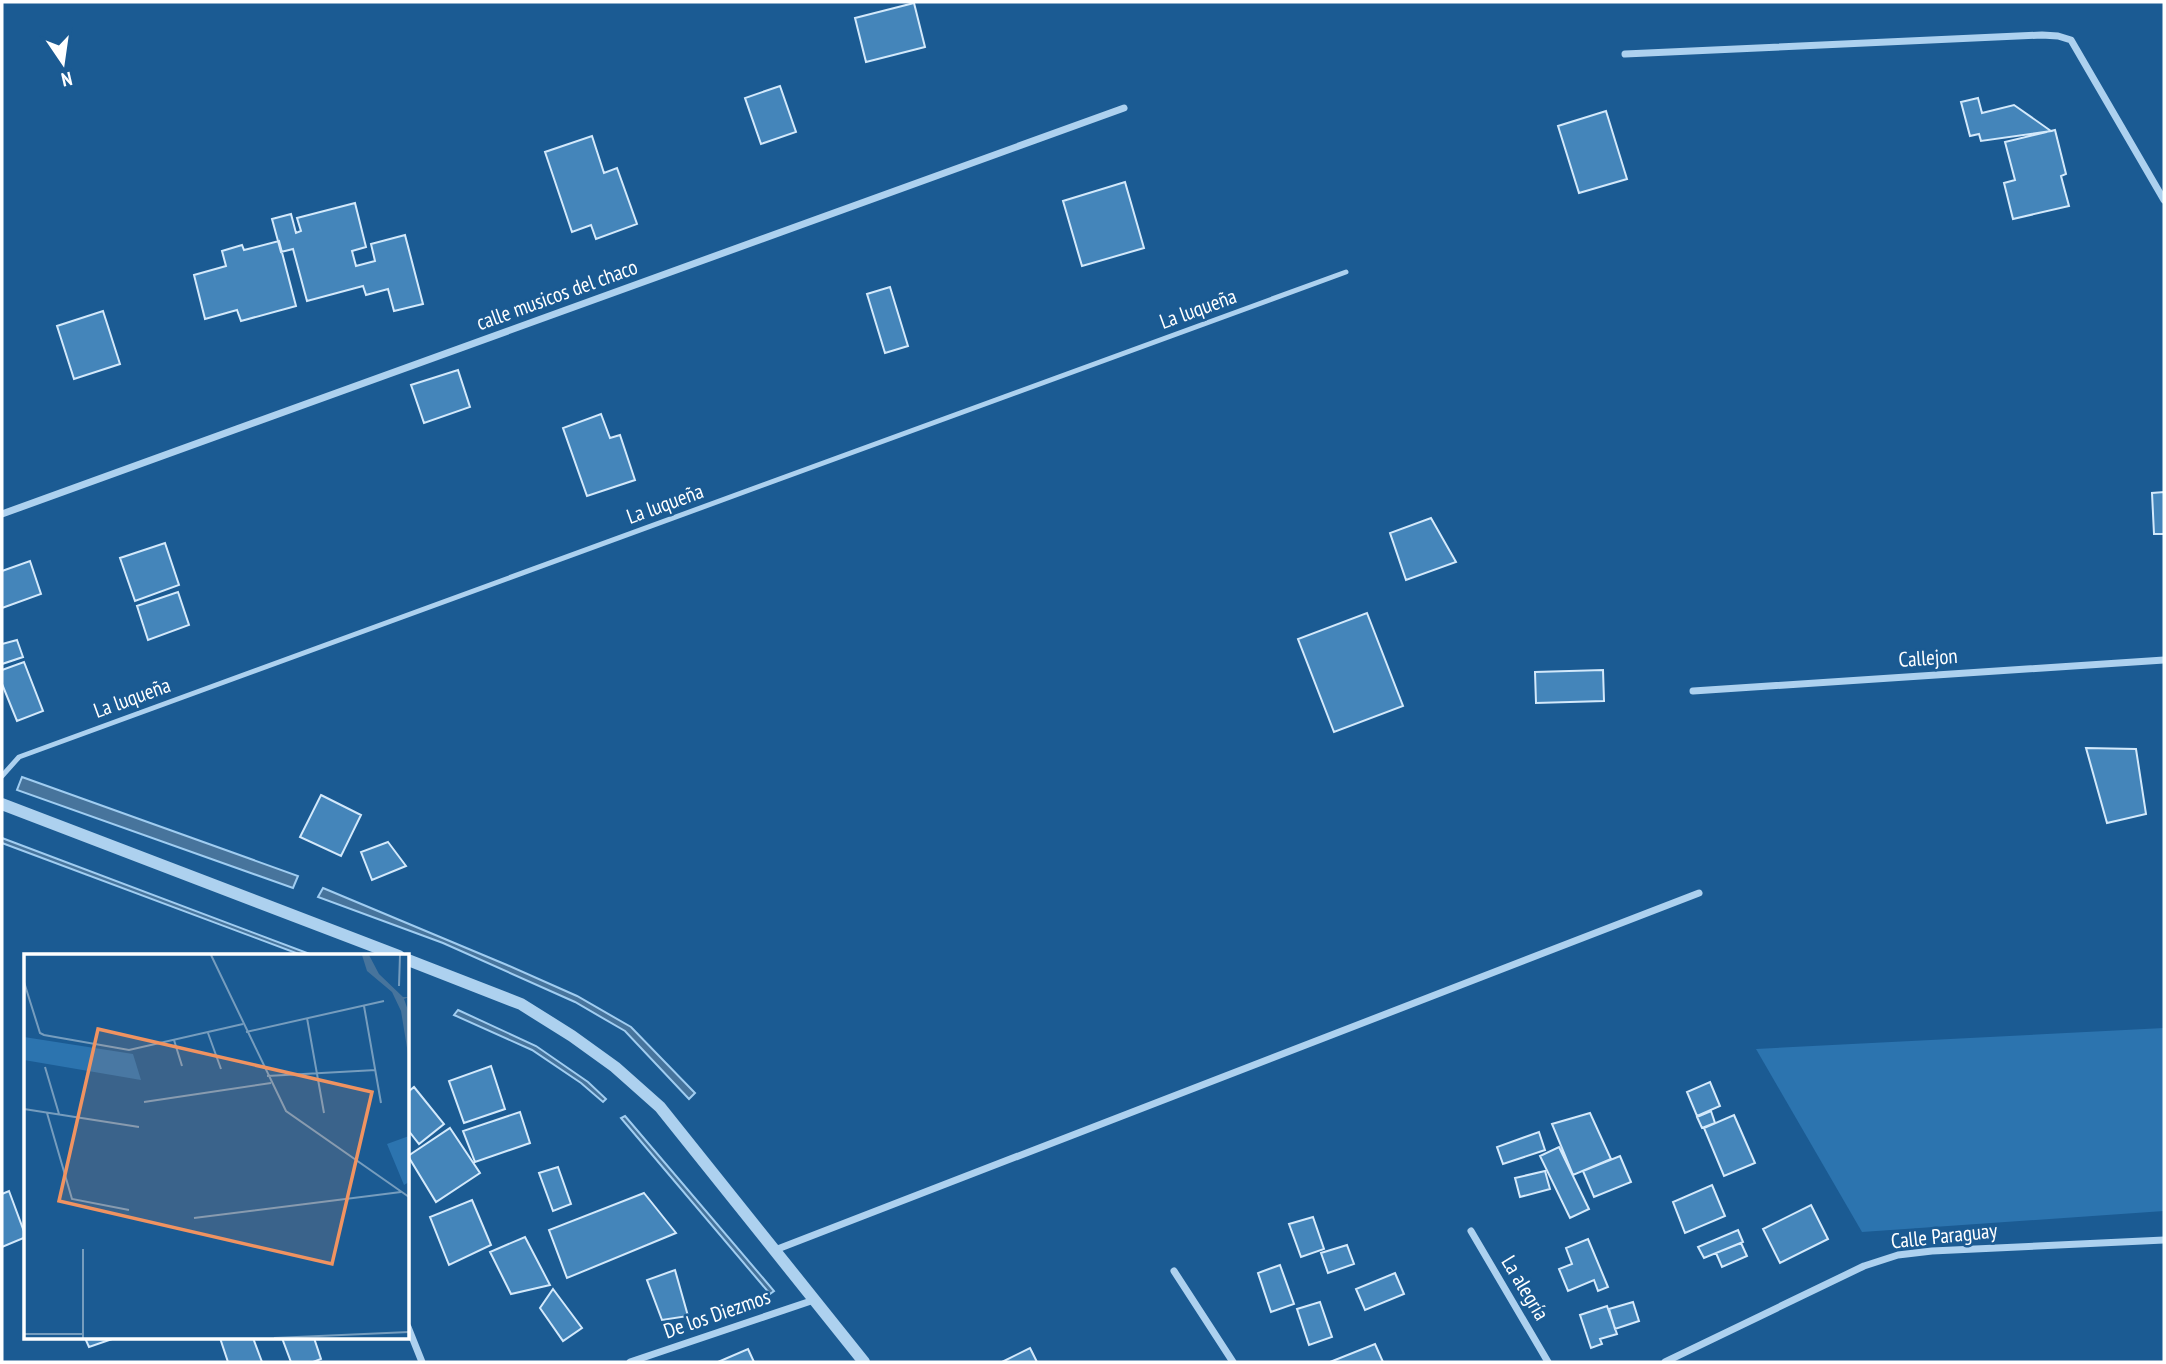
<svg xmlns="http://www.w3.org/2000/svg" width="2166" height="1364" font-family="'PT Sans Narrow',sans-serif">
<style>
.green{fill:#2c74af}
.water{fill:#47749c;stroke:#a0cdf1;stroke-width:2}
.building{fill:#4485ba;stroke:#d3e9fb;stroke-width:2}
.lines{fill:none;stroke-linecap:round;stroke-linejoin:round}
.service{stroke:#add1ef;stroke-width:5}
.minor{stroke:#add1ef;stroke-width:7}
.tertiary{stroke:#add1ef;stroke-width:12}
.labels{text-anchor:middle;stroke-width:5;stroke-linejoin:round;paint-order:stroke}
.street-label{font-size:21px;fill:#fff;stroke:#1b5b93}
.inset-road{fill:none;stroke:#769dbe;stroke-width:2}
.view{fill:#f09361;fill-opacity:0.15;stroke:#f09361;stroke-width:3.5}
.inset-edge{fill:none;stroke:#fff;stroke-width:3.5}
</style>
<rect width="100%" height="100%" fill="#1b5b93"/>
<!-- green -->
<path class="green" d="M2164,1028v183l-302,21 -106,-183z"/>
<!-- water -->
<path class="water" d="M22,777l276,99 -5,12 -276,-98z
M2,838l313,118h-11l-302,-113z
M323,888l184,77 70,31 54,31 64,66 -6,6 -64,-68 -50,-29 -132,-59 -125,-46z
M458,1010l78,36 52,36 18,17 -3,3 -22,-19 -49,-33 -78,-35z
M625,1116l149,175 -4,3 -149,-176z"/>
<!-- building -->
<path class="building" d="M914,3l11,44 -59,15 -11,-44z
M780,86l16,46 -35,12 -16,-46z
M1978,98l4,15 32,-8 37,26 -70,10 -2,-7 -9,2 -9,-34z
M1606,111l21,68 -48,14 -21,-67z
M2055,130l11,44 -5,2 8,30 -56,13 -9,-36 11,-3 -10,-38z
M592,136l12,37 13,-5 20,56 -41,15 -5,-14 -19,7 -27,-80z
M1125,182l19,66 -62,18 -19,-65z
M355,203l11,44 -14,4 4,15 19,-5 -4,-17 34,-9 18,69 -29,7 -6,-22 -22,6 -3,-9 -56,15 -14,-52 -12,3 -9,-33 19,-5 5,19 5,-2 -4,-13z
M279,241l17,65 -55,15 -4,-11 -32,9 -11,-44 32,-9 -4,-15 20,-6 2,5z
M890,287l18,59 -23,7 -18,-59z
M103,311l17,53 -46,15 -17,-53z
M458,370l12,37 -46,16 -13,-38z
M601,414l9,24 10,-3 15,45 -48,16 -24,-68z
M2164,492v42h-10l-2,-41z
M1431,518l25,44 -50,18 -16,-47z
M165,543l14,42 -44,16 -15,-43z
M30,561l11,33 -39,14v-37z
M178,592l11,33 -41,15 -11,-34z
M1367,613l36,93 -69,26 -36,-93z
M17,640l6,17 -21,7v-20z
M24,662l19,49 -26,10 -15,-37v-14z
M1603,670l1,31 -68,2 -1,-31z
M2086,748l50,1 10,65 -39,9z
M321,795l40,20 -20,41 -41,-19z
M388,842l18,24 -34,14 -11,-28z
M491,1066l14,43 -41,14 -15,-42z
M1710,1082l10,24 -23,10 -10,-24z
M414,1087l30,37 -25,20 -11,-14v-38z
M1711,1111l4,12 -13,5 -5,-11z
M520,1112l10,31 -55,19 -12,-31z
M1590,1113l21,46 -38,16 -21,-51z
M1734,1115l21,48 -31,13 -20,-48z
M450,1128l30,45 -44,29 -28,-46z
M1539,1132l6,18 -42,14 -6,-17z
M1559,1147l30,62 -19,9 -30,-62z
M1620,1156l11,26 -37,15 -11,-26z
M558,1167l13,37 -18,7 -14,-38z
M1545,1171l5,18 -30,8 -5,-19z
M1712,1185l13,31 -40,17 -12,-31z
M9,1191l17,46 -24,10v-53z
M644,1193l32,40 -109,45 -18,-48z
M472,1200l19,45 -42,20 -19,-48z
M1811,1205l17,34 -48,24 -17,-34z
M1313,1217l11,32 -23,8 -12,-33z
M1738,1230l5,12 -39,16 -6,-11z
M525,1237l25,48 -39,9 -21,-42z
M1588,1239l20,48 -10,4 -4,-11 -26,11 -9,-22 13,-5 -6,-16z
M1741,1243l6,13 -25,11 -6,-14z
M1347,1245l7,19 -26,9 -7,-20z
M1280,1265l14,39 -23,8 -13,-39z
M675,1270l13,46 -26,4 -15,-40z
M1395,1273l9,21 -39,16 -9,-21z
M553,1289l29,39 -19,13 -23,-33z
M1320,1302l12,35 -23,8 -12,-36z
M1633,1302l6,19 -24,8 -6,-20z
M1607,1306l10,28 -17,5 2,5 -11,4 -11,-33z
M85,1338h30l-26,9z
M220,1338h33l9,24h-34z
M282,1338h32l7,21 -8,3h-22z
M1375,1344l8,18h-53z
M1030,1348l7,14h-35z
M748,1349l6,13h-36z"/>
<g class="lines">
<!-- service -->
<path class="service" d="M2,776l17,-19 1327,-485"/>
<!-- minor -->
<path class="minor" d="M1625,54l417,-19 16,1 13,4 93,160
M2,514l1122,-406
M1693,691l471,-31
M1471,1231l77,131
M775,1250l924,-357
M1174,1271l59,91
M408,1327l14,35
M630,1362l184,-62
M1665,1362l199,-96 34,-11 34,-4 232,-11"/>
<!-- tertiary -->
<path class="tertiary" d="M2,804l397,152
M408,960l113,44 51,32 43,31 45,40 204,255"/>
</g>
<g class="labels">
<!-- street labels -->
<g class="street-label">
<text transform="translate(557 295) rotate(-20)" y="7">calle musicos del chaco</text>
<text transform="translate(1198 309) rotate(-20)" y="7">La luqueña</text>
<text transform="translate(665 504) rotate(-20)" y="7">La luqueña</text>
<text transform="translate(1928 658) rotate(-4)" y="7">Callejon</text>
<text transform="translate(132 698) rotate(-20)" y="7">La luqueña</text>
<text transform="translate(1944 1236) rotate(-6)" y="7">Calle Paraguay</text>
<text transform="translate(1525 1288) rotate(59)" y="7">La alegría</text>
<text transform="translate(717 1314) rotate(-19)" y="7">De los Diezmos</text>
</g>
</g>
<!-- overview -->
<g transform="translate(24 954)">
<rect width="385" height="385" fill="#1b5b93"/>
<path d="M0,83l109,17 8,26 -117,-20zM385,182v46l-5,3 -17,-41z" fill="#2c74af"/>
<path d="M338,1h7l10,19 24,23h6l-5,2 5,14v47l-8,-49 -9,-19 -25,-21z" fill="#47749c"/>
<path class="inset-road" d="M187,1l75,156 123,86M0,28l16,51 4,2 85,15 114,-26M375,32l1,-31M340,52l17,97M283,64l17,95M222,78l138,-31M184,79l13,36M150,86l8,26M21,113l14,47M243,122l109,-6M120,148l127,-19M0,155l115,18M23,159l25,86 57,11M170,264l207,-26M59,295v89M0,380h59M250,384l135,-6"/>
<path class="view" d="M74,75l274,63 -40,172 -273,-63z"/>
<rect width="385" height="385" class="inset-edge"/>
</g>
<!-- border -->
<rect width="2166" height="1364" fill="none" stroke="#ffffff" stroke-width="7"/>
<!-- north arrow -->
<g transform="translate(63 63) rotate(167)" stroke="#1b5b93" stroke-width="5" paint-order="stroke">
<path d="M0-5L12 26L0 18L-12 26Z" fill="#ffffff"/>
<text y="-10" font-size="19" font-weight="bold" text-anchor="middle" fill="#ffffff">N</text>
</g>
</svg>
